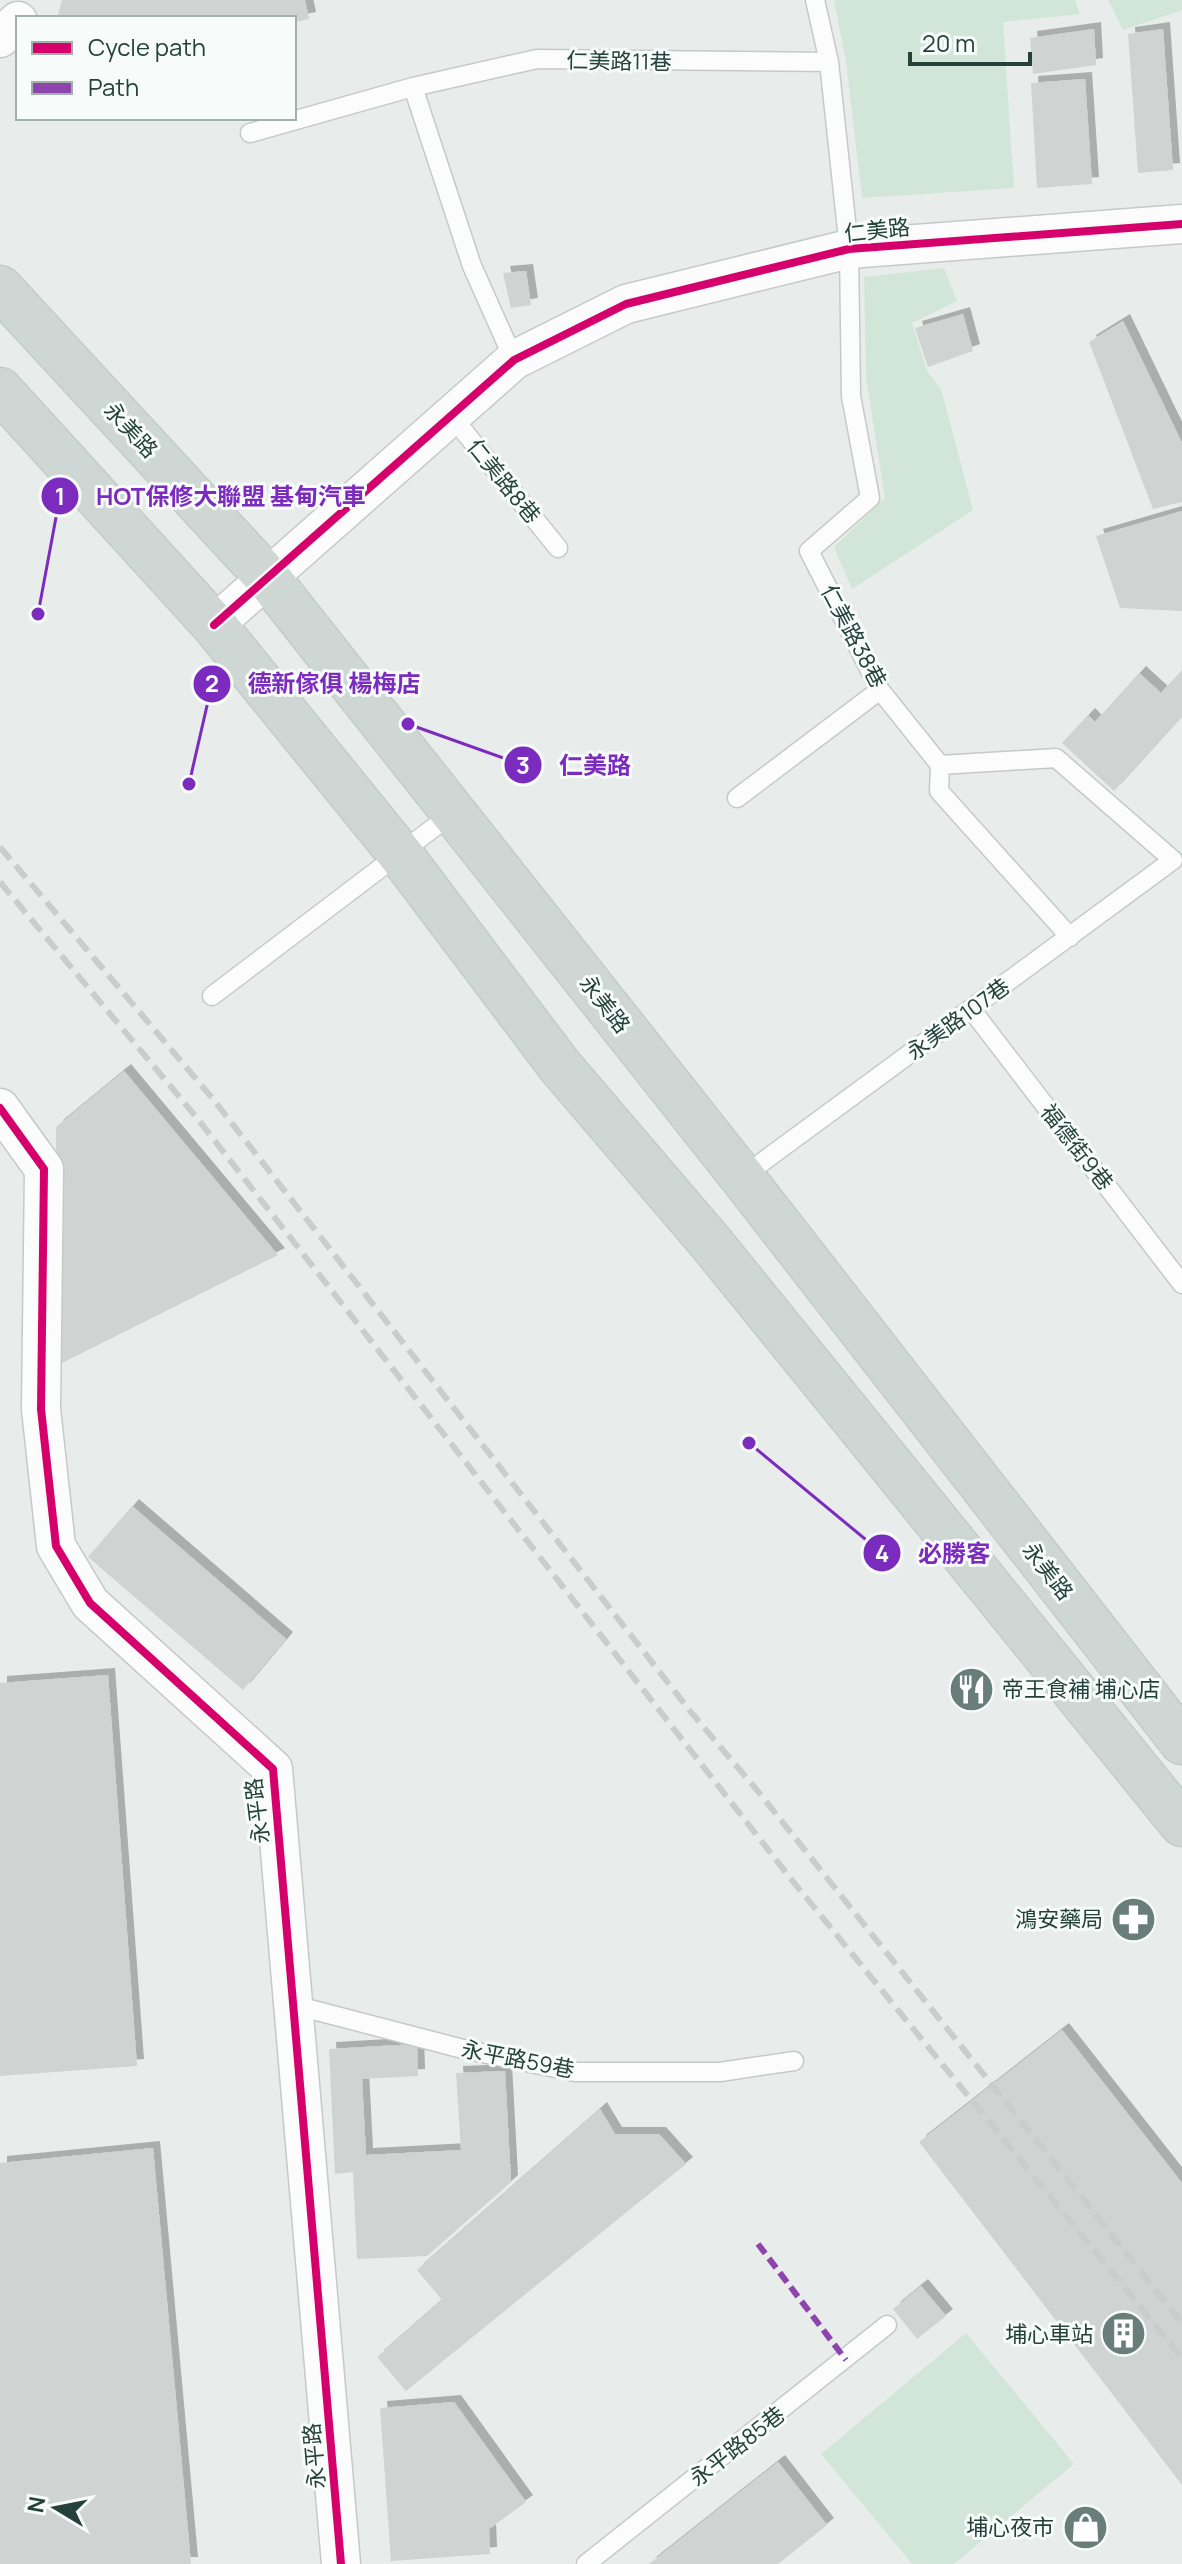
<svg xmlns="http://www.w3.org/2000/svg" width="1182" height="2564" font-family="Manrope,'Noto Sans TC',sans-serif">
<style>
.green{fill:#d1e6d8}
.building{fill:#cfd4d2;filter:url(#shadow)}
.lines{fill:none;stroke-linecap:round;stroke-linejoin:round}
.service-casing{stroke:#c5cac8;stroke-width:21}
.minor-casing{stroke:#c5cac8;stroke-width:41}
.primary-casing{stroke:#c3ccc9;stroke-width:47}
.service{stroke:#fcfcfc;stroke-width:18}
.minor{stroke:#fcfcfc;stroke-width:38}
.primary{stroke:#cfd7d5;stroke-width:44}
.rail{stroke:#c9cdcc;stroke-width:6;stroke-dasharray:16 8;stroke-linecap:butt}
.quiet{stroke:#8e44ad;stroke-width:6;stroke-dasharray:12 6;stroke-linecap:butt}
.cycleway-casing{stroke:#f7fbf9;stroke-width:13}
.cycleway{stroke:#d6006c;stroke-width:8}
.labels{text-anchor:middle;stroke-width:6;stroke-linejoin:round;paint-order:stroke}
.street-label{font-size:22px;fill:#24423a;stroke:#f7fbf9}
.poi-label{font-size:22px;fill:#24423a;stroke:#f7fbf9;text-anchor:end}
.leader{fill:none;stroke:#7b2cbf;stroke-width:3}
.callout-dot{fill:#7b2cbf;stroke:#f7fbf9;stroke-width:3}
.mark-label{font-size:24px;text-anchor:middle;font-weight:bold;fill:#fff}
.callout-label{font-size:24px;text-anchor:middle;font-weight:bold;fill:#7b2cbf;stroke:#f7fbf9;stroke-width:6;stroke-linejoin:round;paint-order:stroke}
</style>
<defs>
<filter id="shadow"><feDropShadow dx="7" dy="-7" stdDeviation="0" flood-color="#0004"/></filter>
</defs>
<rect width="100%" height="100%" fill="#e8edeb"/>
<!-- green -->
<path class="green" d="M834,0h241l5,14 -77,8 11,166 -152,10 -16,-137z
M1108,0h74v10l-59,20z
M944,268l13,33 -45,22 15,48 14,18 32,121 -121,79 -18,-42 51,-49 -19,-121 -2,-100z
M966,2333l108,131 -120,100h-42l-91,-110z"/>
<!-- building -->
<path class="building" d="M62,0h243l4,19 -15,3v-4h-237z
M1094,29l2,36 -63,9 -3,-36z
M1163,29l10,141 -35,3 -10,-139z
M1085,79l7,105 -55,4 -6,-105z
M526,271l5,34 -20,3 -8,-35z
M963,314l10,37 -45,16 -13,-39z
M1123,321l59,122v59l-29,7 -64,-167z
M1182,511v100l-62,-3 -24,-72z
M1182,670v46l-68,75 -52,-48 26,-28 7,7 44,-49 22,20z
M124,1071l154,184 -222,111v-239z
M132,1506l154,133 -43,51 -155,-133z
M108,1675l29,391 -137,10v-393z
M1062,2030l120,153v302l-263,-343z
M417,2044l1,32 -56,3 4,76 95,-5 -5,-77 49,-2 6,111 -84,74 -70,3 -4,-87 -18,2 -6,-125z
M600,2109l15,25h44l27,30 -280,227 -29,-34 65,-57 -25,-30z
M153,2148l38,416h-191v-401z
M921,2286l25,30 -29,23 -24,-30z
M454,2402l72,100 -37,27 1,25 -99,7 -11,-153z
M778,2462l49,63 -49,39h-129z"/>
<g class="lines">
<defs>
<path id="service" d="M413,87l59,179 42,94
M250,133l163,-46 124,-28 292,3
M450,414l108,134
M940,765l-1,26 131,146
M737,798l143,-108
M212,996l241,-183
M971,1009l211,275
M742,1177l431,-317 -117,-102 -116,7 -60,-75 -71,-139 61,-53 -19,-102 -2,-147 -20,-187 -14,-62
M294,2005l169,44 112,23h145l74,-11
M586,2564l301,-239"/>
<path id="minor" d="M0,38l18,-17
M214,625l300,-265 112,-56 223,-55 333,-25
M0,1108l44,61 -3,240 15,137 34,57 183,166 68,795"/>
<path id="primary" d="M0,288l267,289 475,600 440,565
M0,390l214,235 186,229 159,211 152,178 471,581"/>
</defs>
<!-- service casing -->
<use href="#service" class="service-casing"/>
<!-- minor casing -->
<use href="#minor" class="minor-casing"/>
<!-- primary casing -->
<use href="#primary" class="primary-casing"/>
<!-- service -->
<use href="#service" class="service"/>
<!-- minor -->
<use href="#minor" class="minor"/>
<!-- primary -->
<use href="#primary" class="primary"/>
<!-- rail -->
<path class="rail" d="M0,847l213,252 477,612 66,78 426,534
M0,882l197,236 594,761 391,479"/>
<!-- quiet -->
<path class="quiet" d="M758,2244l88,116"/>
<defs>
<path id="cycleway" d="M214,625l300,-265 112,-56 223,-55 333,-25
M0,1108l44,61 -3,240 15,137 34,57 183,166 68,795"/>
</defs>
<!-- cycleway casing -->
<use href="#cycleway" class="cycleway-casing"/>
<!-- cycleway -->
<use href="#cycleway" class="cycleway"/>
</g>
<!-- icons -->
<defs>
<symbol id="restaurant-disc" viewBox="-11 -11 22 22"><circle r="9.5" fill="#697e78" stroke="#f7fbf9"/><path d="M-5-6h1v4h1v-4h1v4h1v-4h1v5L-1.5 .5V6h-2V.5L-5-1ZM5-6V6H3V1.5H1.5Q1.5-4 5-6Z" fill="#fff"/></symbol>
<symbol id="pharmacy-disc" viewBox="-11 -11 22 22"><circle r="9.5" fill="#697e78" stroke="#f7fbf9"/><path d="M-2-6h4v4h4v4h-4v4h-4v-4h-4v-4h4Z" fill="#fff"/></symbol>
<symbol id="building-disc" viewBox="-11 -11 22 22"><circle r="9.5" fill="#697e78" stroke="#f7fbf9"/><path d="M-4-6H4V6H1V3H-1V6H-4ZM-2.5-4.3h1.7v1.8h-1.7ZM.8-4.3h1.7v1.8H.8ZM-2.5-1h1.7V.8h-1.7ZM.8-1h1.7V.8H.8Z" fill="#fff"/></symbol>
<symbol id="shop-disc" viewBox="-11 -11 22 22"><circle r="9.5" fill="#697e78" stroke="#f7fbf9"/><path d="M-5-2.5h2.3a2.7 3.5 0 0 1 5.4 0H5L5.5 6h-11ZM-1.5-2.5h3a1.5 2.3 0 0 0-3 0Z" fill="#fff"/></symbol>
</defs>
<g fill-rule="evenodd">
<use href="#restaurant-disc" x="946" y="1664" width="51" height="51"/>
<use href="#pharmacy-disc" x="1108" y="1894" width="51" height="51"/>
<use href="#building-disc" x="1098" y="2308" width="51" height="51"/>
<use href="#shop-disc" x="1060" y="2502" width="51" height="51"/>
</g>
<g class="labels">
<!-- street labels -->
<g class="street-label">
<text transform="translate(619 61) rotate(1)" y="8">仁美路11巷</text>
<text transform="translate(877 230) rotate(-6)" y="8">仁美路</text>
<text transform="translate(131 430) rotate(47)" y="8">永美路</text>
<text transform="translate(504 481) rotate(51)" y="8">仁美路8巷</text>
<text transform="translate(854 636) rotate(62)" y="8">仁美路38巷</text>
<text transform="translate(605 1004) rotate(52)" y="8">永美路</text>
<text transform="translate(958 1019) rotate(-36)" y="8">永美路107巷</text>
<text transform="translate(1077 1147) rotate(52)" y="8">福德街9巷</text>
<text transform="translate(1048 1571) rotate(52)" y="8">永美路</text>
<text transform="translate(257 1811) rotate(-97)" y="8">永平路</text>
<text transform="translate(518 2059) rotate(11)" y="8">永平路59巷</text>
<text transform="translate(737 2446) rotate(-38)" y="8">永平路85巷</text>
<text transform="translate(314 2456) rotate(-95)" y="8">永平路</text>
</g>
<!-- poi labels -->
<g class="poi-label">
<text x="1002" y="1697" text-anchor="start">帝王食補 埔心店</text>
<text x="1103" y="1927">鴻安藥局</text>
<text x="1093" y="2342">埔心車站</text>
<text x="1054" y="2535">埔心夜市</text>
</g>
</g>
<!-- callouts -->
<path class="leader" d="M38 614L60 496M189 784L212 684M408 724L523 765M749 1443L882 1553"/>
<g class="callout-dot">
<circle cx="38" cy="614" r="8"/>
<circle cx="189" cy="784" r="8"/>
<circle cx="408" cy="724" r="8"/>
<circle cx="749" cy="1443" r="8"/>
<circle cx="60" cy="496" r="20"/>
<circle cx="212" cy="684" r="20"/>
<circle cx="523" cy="765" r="20"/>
<circle cx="882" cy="1553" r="20"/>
</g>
<g class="mark-label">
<text x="60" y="505">1</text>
<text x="212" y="692">2</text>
<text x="523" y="774">3</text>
<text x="882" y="1562">4</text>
</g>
<g class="callout-label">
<text x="231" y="505">HOT保修大聯盟 基甸汽車</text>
<text x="334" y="692">德新傢俱 楊梅店</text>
<text x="595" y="774">仁美路</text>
<text x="954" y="1562">必勝客</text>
</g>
<!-- legend -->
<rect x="16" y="16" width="280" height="104" fill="#f7fbf9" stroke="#a3b1ad" stroke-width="2"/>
<rect x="32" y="42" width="40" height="12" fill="#d6006c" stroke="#a3b1ad" stroke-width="2"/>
<text x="88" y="56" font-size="24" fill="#24423a">Cycle path</text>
<rect x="32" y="82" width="40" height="12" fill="#8e44ad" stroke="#a3b1ad" stroke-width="2"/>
<text x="88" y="96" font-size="24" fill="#24423a">Path</text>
<!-- north arrow -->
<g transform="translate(56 2508) rotate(280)" stroke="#f7fbf9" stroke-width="6" paint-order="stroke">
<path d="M0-6L14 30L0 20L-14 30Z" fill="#24423a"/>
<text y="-12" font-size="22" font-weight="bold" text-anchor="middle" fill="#24423a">N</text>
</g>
<!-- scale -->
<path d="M910 52v12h120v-12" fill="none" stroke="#24423a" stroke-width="4"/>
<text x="922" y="52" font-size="24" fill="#24423a" stroke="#f7fbf9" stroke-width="6" paint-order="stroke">20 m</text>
</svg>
